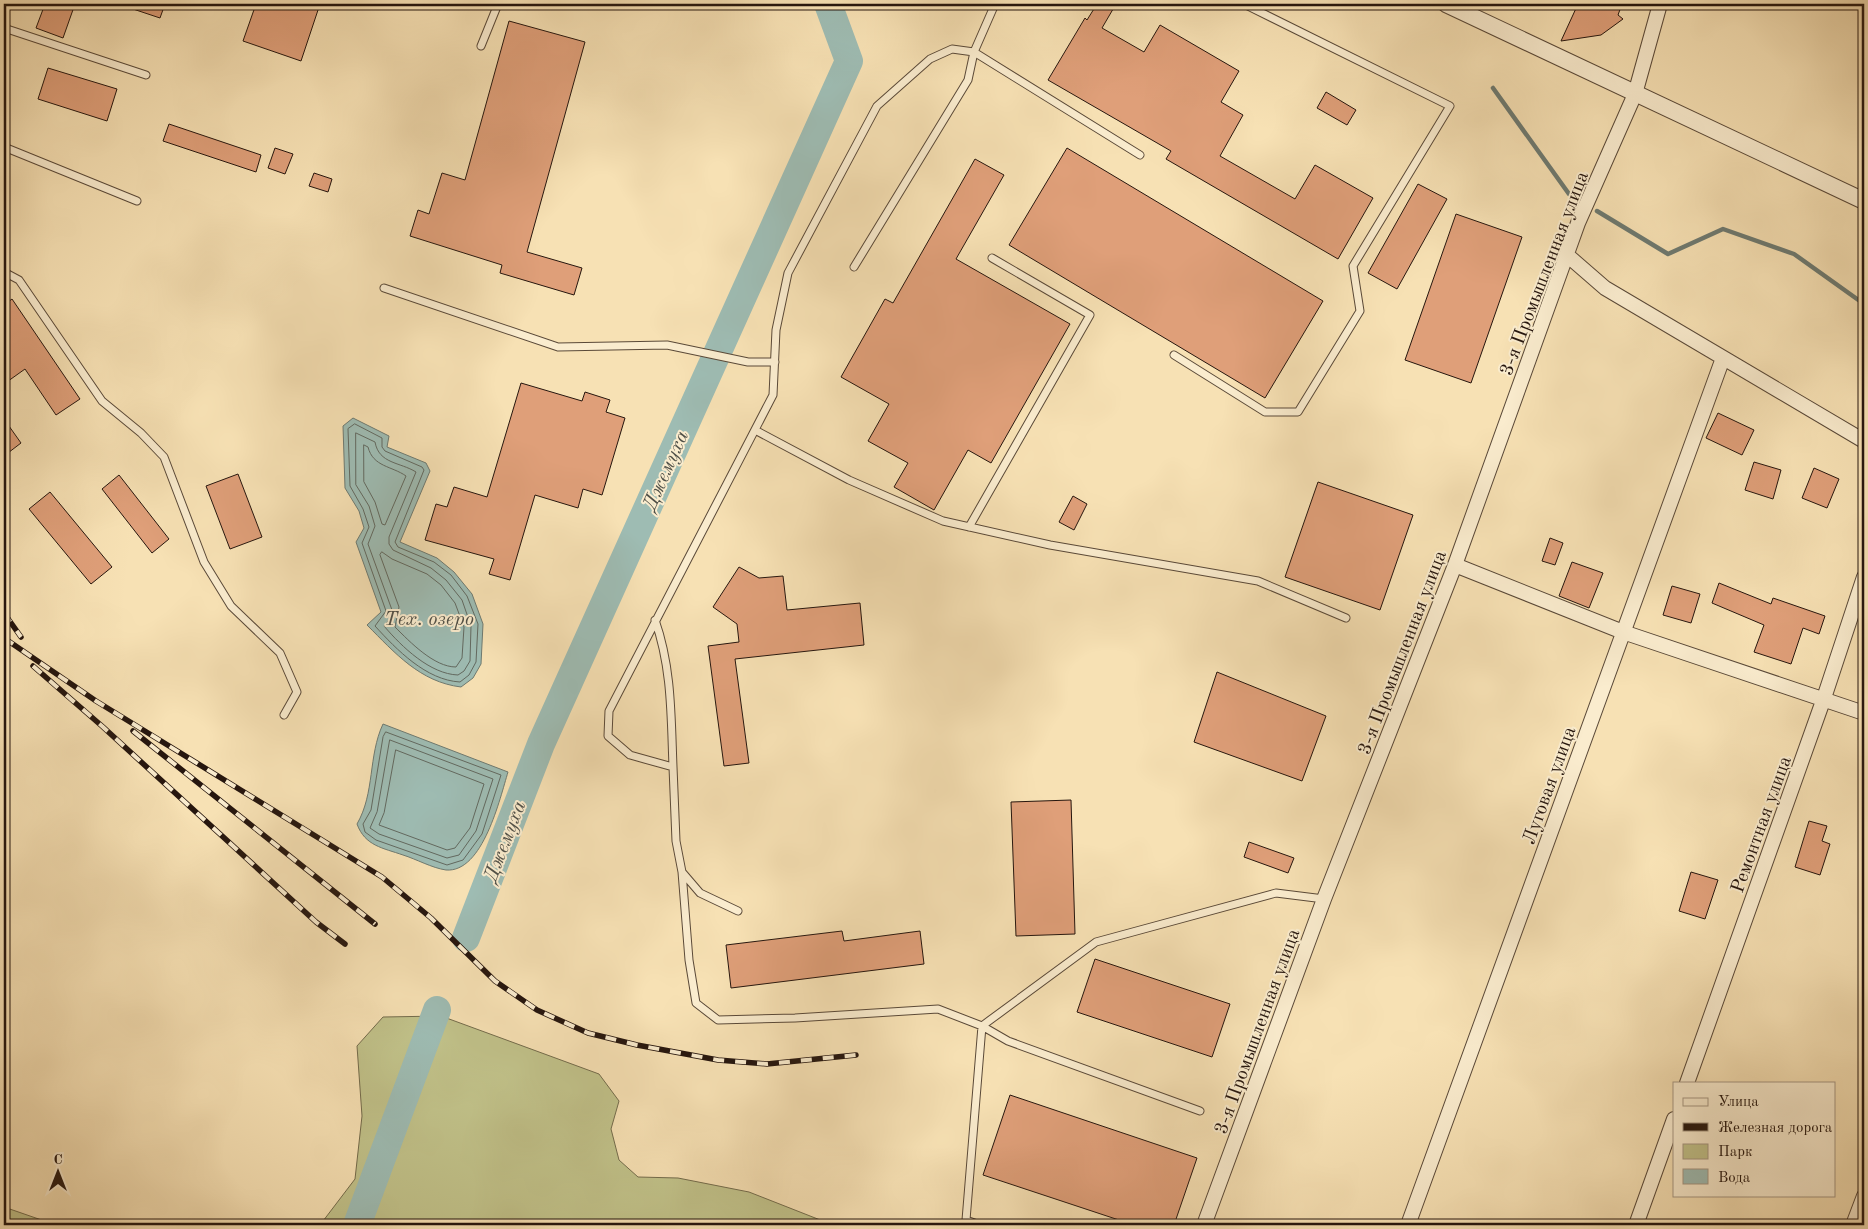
<svg xmlns="http://www.w3.org/2000/svg" width="1868" height="1229" font-family="'Old Standard TT',serif">
<style>
.green{fill:#c1c28a;stroke:#746c4c}
.water{fill:#9ebcb3;stroke:#6e7a71}
.lines{fill:none;stroke-linecap:round;stroke-linejoin:round}
.shore{stroke:#626960;stroke-width:1}
.stream{stroke:#6e7a71;stroke-width:4.5}
.river{stroke:#9ebcb3;stroke-width:28}
.building{fill:#df9f79;stroke:#26160e}
.service-casing{stroke:#5a4938;stroke-width:9}
.minor-casing{stroke:#5a4938;stroke-width:16}
.tertiary-casing{stroke:#5a4938;stroke-width:18}
.service{stroke:#faecce;stroke-width:7}
.minor{stroke:#faecce;stroke-width:14}
.tertiary{stroke:#faecce;stroke-width:16}
.rail-casing{stroke:#26160e;stroke-width:5.5}
.rail{stroke:#faecce;stroke-width:4;stroke-dasharray:11;stroke-linecap:butt}
.labels{text-anchor:middle;stroke-width:4;stroke-linejoin:round;paint-order:stroke}
.street-label{font-size:19px;fill:#26160e;stroke:#faecce}
.water-label{font-size:20px;font-style:italic;fill:#505048;stroke:#faecce}
</style>
<rect width="100%" height="100%" fill="#f7e1b4"/>
<filter id="stains"><feTurbulence type="fractalNoise" baseFrequency=".004" numOctaves="4"/><feColorMatrix values="0 0 0 0 .2 0 0 0 0 .09 0 0 0 0 .02 0 0 0 .5 -.17"/></filter>
<radialGradient id="worn" r=".72"><stop offset=".6" stop-color="#630" stop-opacity="0"/><stop offset="1" stop-color="#630" stop-opacity=".3"/></radialGradient>
<!-- green -->
<path class="green" d="M441,1016l158,58 20,27 -8,28 8,31 19,17 40,1 71,14 84,33h-513l35,-46 7,-63 -5,-70 26,-29z
M4,1207l52,18h-52z"/>
<!-- water -->
<path class="water" d="M353,418l36,18 -2,11 39,16 4,8 -30,71 37,16 17,14 18,22 11,30 -2,40 -8,14 -12,9c-41,-5 -66,-34 -94,-62l14,-13 -25,-70 8,-14 -5,-17 -14,-23 -2,-62z
M383,724l125,48c-8,26 -25,101 -62,98 -14,-2 -30,-11 -43,-15 -20,-7 -38,-9 -46,-31 18,-31 11,-68 26,-100z"/>
<g class="lines">
<!-- shore -->
<path class="shore" d="M355,424l27,14v9l3,4 37,16 2,3 -29,72 3,5 36,15 17,13 16,21 11,28 -2,38 -7,13 -9,7c-34,-2 -63,-32 -85,-56l11,-15 -24,-68 7,-16 -6,-18 -13,-23 -2,-57z
M356,433l19,9c4,22 25,20 41,30l-27,65v7l4,6 38,18 15,12 16,20 9,26 -1,35 -6,10 -6,4c-28,-1 -56,-28 -74,-49l7,-9 1,-7 -24,-66 7,-18 -6,-20 -13,-21z
M364,445l4,2c5,20 24,19 38,29l-21,49 -3,-1 -7,-22 -11,-20z
M382,552l10,7 35,15 14,11 14,18 9,24 -2,31 -6,9c-22,0 -46,-25 -61,-40l4,-20 -19,-52z
M386,732l115,43 -19,59 -19,26 -16,5 -71,-25 -11,-8 -2,-8 8,-14 12,-73z
M390,740l103,39 -17,52 -17,24 -12,3 -68,-24 -9,-6 7,-16z
M396,750l88,34 -14,44 -15,20 -8,2 -68,-25 5,-12z"/>
<!-- stream -->
<path class="stream" d="M1493,88l76,106 6,3
M1597,211l71,43 55,-25 71,25 70,50"/>
<!-- river -->
<path class="river" d="M466,938l75,-194 308,-683 -21,-57
M357,1225l80,-215"/>
</g>
<!-- building -->
<path class="building" d="M45,4h30l-12,34 -27,-10z
M125,4h40l-5,14 -36,-12z
M256,4h64l-19,57 -58,-20z
M1097,4h19l-14,24 42,24 16,-27 79,46 -18,31 22,13 -23,41 75,43 20,-34 58,33 -35,61 -172,-100 5,-8 -123,-71 37,-62 2,2z
M1578,4h44l-4,11 5,4 -22,16 -40,6z
M509,21l76,21 -58,210 55,16 -8,27 -74,-22 2,-8 -92,-29 8,-26 11,4 13,-41 23,7z
M48,68l69,21 -10,32 -69,-22z
M1326,92l30,18 -9,15 -30,-17z
M169,124l92,31 -5,17 -93,-31z
M275,148l18,6 -8,20 -17,-6z
M1067,148l256,153 -58,97 -256,-153z
M975,159l29,16 -48,84 114,65 -79,139 -23,-13 -34,60 -40,-23 14,-24 -40,-22 21,-37 -48,-27 44,-78 8,4z
M314,173l18,6 -4,13 -19,-6z
M1418,184l29,15 -50,90 -29,-16z
M1456,214l66,23 -51,146 -66,-23z
M12,299l68,100 -24,16 -31,-46 -21,15v-79z
M521,383l61,18 3,-9 25,8 -4,12 19,6 -23,77 -19,-6 -5,19 -43,-13 -25,85 -21,-6 5,-15 -69,-19 11,-36 11,3 7,-20 33,10z
M1718,413l36,17 -12,25 -36,-17z
M4,419l17,24 -17,13z
M1754,462l27,8 -8,29 -28,-9z
M1814,468l25,11 -12,29 -25,-10z
M238,474l24,63 -32,12 -24,-63z
M119,475l50,64 -17,14 -50,-64z
M1318,482l95,33 -33,95 -95,-33z
M50,492l62,75 -21,17 -62,-75z
M1073,496l14,8 -13,26 -15,-8z
M1550,538l13,5 -8,22 -13,-4z
M1572,562l31,11 -14,35 -30,-12z
M739,567l20,11 24,-2 4,34 73,-7 4,42 -129,14 14,104 -25,3 -16,-120 31,-4 -2,-18 -24,-17z
M1719,583l52,21 2,-6 52,18 -6,18 -16,-6 -12,36 -37,-12 10,-27 -52,-22z
M1672,586l28,8 -9,29 -28,-8z
M1217,672l109,44 -24,65 -108,-39z
M1071,800l4,134 -59,2 -5,-134z
M1809,821l18,5 -5,15 8,3 -10,31 -25,-8z
M1249,842l45,16 -6,15 -44,-16z
M1691,872l27,8 -13,39 -26,-8z
M842,931l2,10 76,-10 4,33 -193,24 -5,-43z
M1095,959l135,45 -18,53 -135,-45z
M1010,1095l187,63 -23,67h-40l-151,-50z"/>
<g class="lines">
<defs>
<path id="service" d="M4,28l142,47
M481,46l17,-42
M4,147l133,54
M854,267l114,-187 6,-28 166,103
M4,272l15,8 83,121 39,32 23,24 40,105 27,44 49,47 17,39 -13,23
M384,288l174,59 109,-2 81,17h27
M1174,355l91,57h33l62,-101 -7,-45 97,-160 -206,-102
M755,430l94,50 94,41 107,24 208,36 88,37
M969,527l121,-212 -98,-57
M655,620c17,48 16,97 18,147
M682,872l7,88 7,43 22,17 77,-2 143,-9 44,17 26,15 192,70
M738,911l-38,-18 -18,-21 -6,-31 -3,-74 -43,-12 -22,-19 1,-25 164,-316 3,-65 12,-57 89,-167 53,-47 22,-10 22,3 21,-48
M980,1225l-14,-5 16,-194 114,-84 180,-49 48,6"/>
<path id="minor" d="M1567,255l38,33 259,153
M1455,565l168,67 241,81
M1687,1083l137,-385 40,-121
M1204,1225l120,-326 131,-334 123,-342 57,-129 25,-90
M1408,1225l315,-867
M1636,1225l38,-106
M1853,1225l11,-29"/>
<path id="tertiary" d="M1446,4l418,197"/>
</defs>
<!-- service casing -->
<use href="#service" class="service-casing"/>
<!-- minor casing -->
<use href="#minor" class="minor-casing"/>
<!-- tertiary casing -->
<use href="#tertiary" class="tertiary-casing"/>
<!-- service -->
<use href="#service" class="service"/>
<!-- minor -->
<use href="#minor" class="minor"/>
<!-- tertiary -->
<use href="#tertiary" class="tertiary"/>
<defs>
<path id="rail" d="M4,613l17,24
M4,638l92,63 286,176 49,41 64,63 42,29 51,23 49,12 81,15 49,4 89,-9
M33,666l70,61 213,195 29,22
M133,731l242,193"/>
</defs>
<!-- rail casing -->
<use href="#rail" class="rail-casing"/>
<!-- rail -->
<use href="#rail" class="rail"/>
</g>
<g class="labels">
<!-- street labels -->
<g class="street-label">
<text transform="translate(1543 273) rotate(-69)" y="7">3-я Промышленная улица</text>
<text transform="translate(1401 652) rotate(-69)" y="7">3-я Промышленная улица</text>
<text transform="translate(1548 785) rotate(-70)" y="7">Луговая улица</text>
<text transform="translate(1760 824) rotate(-70)" y="7">Ремонтная улица</text>
<text transform="translate(1256 1031) rotate(-70)" y="7">3-я Промышленная улица</text>
</g>
<!-- water labels -->
<g class="water-label">
<text transform="translate(665 470) rotate(-66)" y="7">Джемуха</text>
<text x="429" y="625">Тех. озеро</text>
<text transform="translate(504 841) rotate(-69)" y="7">Джемуха</text>
</g>
</g>
<!-- margin -->
<rect width="1868" height="1229" fill="none" stroke="#f7e1b4" stroke-width="20"/>
<rect x="5" y="5" width="1858" height="1219" fill="none" stroke="#26160e" stroke-width="2.5"/>
<rect x="10" y="10" width="1848" height="1209" fill="none" stroke="#26160e"/>
<!-- legend -->
<rect x="1673" y="1082" width="162" height="115" fill="#faecce" stroke="#a59681"/>
<rect x="1683" y="1098" width="25" height="8" fill="#faecce" stroke="#a59681"/>
<text x="1718" y="1106" font-size="15" fill="#26160e">Улица</text>
<rect x="1683" y="1123" width="25" height="8" fill="#26160e" stroke="#a59681"/>
<text x="1718" y="1132" font-size="15" fill="#26160e">Железная дорога</text>
<rect x="1683" y="1144" width="25" height="15" fill="#c1c28a" stroke="#a59681"/>
<text x="1718" y="1156" font-size="15" fill="#26160e">Парк</text>
<rect x="1683" y="1169" width="25" height="15" fill="#9ebcb3" stroke="#a59681"/>
<text x="1718" y="1182" font-size="15" fill="#26160e">Вода</text>
<!-- north arrow -->
<g transform="translate(58 1172)" stroke="#faecce" stroke-width="4" paint-order="stroke">
<path d="M0-4L9 19L0 12L-9 19Z" fill="#26160e"/>
<text y="-8" font-size="14" font-weight="bold" text-anchor="middle" fill="#26160e">С</text>
</g>
<rect width="100%" height="100%" filter="url(#stains)"/>
<rect width="100%" height="100%" fill="url(#worn)"/>
</svg>
